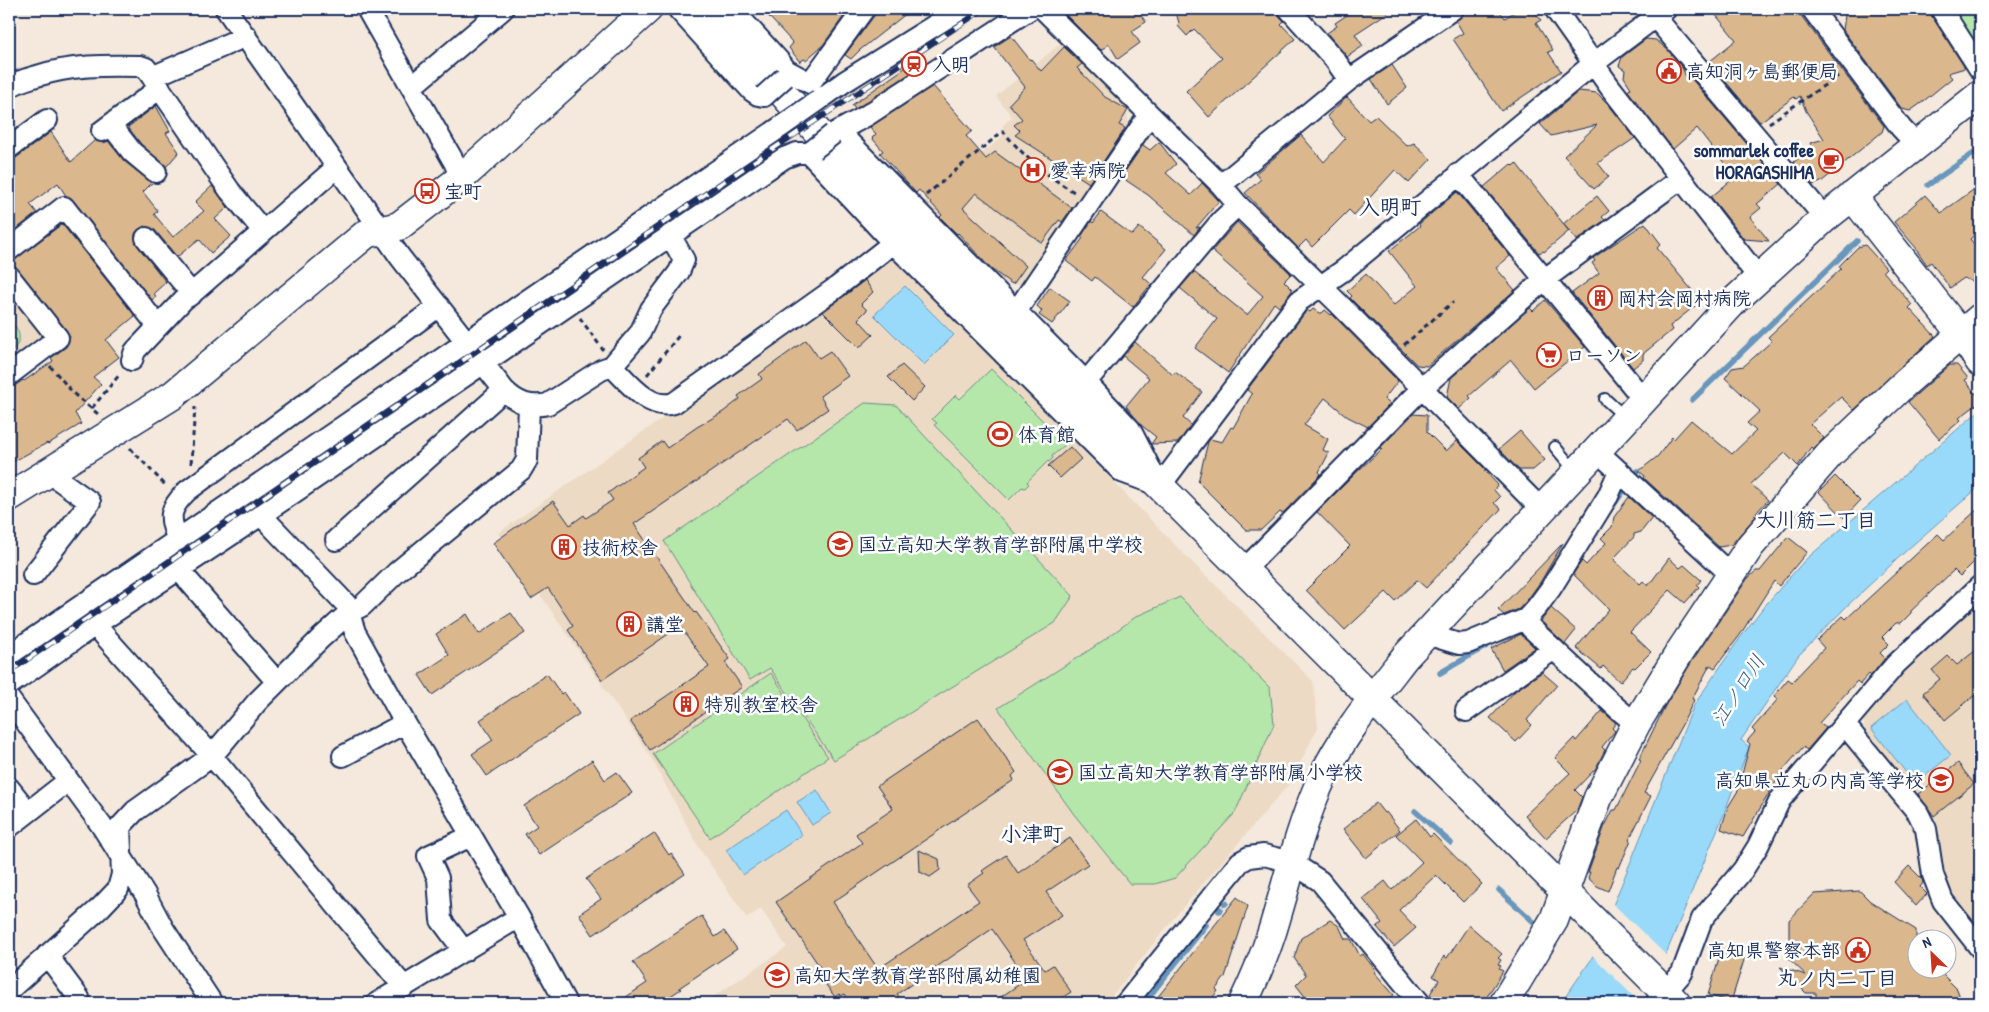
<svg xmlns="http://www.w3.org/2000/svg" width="1989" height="1012" font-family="'Patrick Hand','Klee One',sans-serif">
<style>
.built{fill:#ecdac4}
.green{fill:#b4e7a9;stroke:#688b84}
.water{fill:#99dafb;stroke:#6796bc}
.pier{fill:#f4e9dc}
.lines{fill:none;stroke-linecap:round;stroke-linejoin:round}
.stream{stroke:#6796bc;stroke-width:5.5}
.building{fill:#dab78c;stroke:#1b2f5e}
.lane-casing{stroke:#1b2f5e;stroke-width:14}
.street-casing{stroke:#1b2f5e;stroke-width:24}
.secondary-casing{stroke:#1b2f5e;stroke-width:31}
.path{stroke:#1b2f5e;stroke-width:3;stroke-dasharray:5 4;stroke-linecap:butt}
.lane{stroke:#fff;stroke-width:10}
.street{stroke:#fff;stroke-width:20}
.secondary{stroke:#fff;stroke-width:28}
.rail-casing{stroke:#1b2f5e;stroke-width:5.5}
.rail{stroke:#fff;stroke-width:4;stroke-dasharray:11;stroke-linecap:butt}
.street-bridge-casing{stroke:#1b2f5e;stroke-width:24;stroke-linecap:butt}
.street-bridge{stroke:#fff;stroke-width:20}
.labels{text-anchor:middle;stroke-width:5;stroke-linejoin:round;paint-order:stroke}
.poi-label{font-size:19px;font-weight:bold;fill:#1b2f5e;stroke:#fff;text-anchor:start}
.neighbourhood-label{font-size:20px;font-weight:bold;fill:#1b2f5e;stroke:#fff}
.water-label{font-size:20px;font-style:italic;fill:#3a5a85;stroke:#fff}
.quarter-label{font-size:21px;font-weight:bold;fill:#1b2f5e;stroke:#fff}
</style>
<rect width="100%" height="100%" fill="#f4e9dc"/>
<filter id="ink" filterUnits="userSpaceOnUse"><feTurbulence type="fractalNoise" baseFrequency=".02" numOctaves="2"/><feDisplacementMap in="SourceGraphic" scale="10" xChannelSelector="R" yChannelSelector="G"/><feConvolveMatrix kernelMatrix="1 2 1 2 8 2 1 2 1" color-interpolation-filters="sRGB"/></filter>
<g filter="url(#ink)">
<!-- built -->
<path class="built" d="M1063,42l61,60 3,5 2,25 -106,152h-21l-79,-81 79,-66 1,-12 9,-8 -16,-21z
M894,257l290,297 129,127 5,46 -28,56 -107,124 -77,96h-402l83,-56 -26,-38 -14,9 -48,-70 -50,-94 -151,-221z
M9,289l31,40v7l-31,24z
M1980,599v336l-26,-33 -12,-28 -4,-18v-32l-72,-88 -3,-20 42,-47z"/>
<!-- green -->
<path class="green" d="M1948,9h32v48z
M9,318c11,13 16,23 0,35z
M991,369l75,75 -14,12 1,2 -4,4 -1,-1 -21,21 2,2 -4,4 -3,-1 -13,13 -75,-75 3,-2 -5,-4 24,-24 4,4z
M865,403l31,2 177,191 -18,27 -221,137 -64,-92 -20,12 -86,-139z
M1180,597l90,91 4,36 -39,89 -60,65 -20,6h-25l-57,-71 -75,-105 96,-61 43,-31z
M771,673l57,84 -118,81 -57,-84z"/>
<!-- water -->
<path class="water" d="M905,286l49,49 -30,30 -50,-50z
M1980,410v76l-72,63 -60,56 -50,51 -57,84 8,7 -26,69 -57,138 -31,49h-74l30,-43 103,-255 46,-67 22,-29 42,-48z
M1907,699l44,56 -36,29 -44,-56z
M817,790l14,23 -19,12 -15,-23z
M786,810l16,25 -59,40 -17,-25z"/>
<!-- pier -->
<path class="pier" d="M1611,902l56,54 -28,46 -48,-48z"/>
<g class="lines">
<!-- stream -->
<path class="stream" d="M1928,185l52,-36
M1692,400l165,-159
M1613,506l25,-35
M1440,673l48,-28
M1415,811l36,32
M1499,890l38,35
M1225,904l1,-1
M1219,911l1,-2
M1144,1003l62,-78"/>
</g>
<!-- building -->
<path class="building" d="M762,9h87l-26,36 -17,15 -2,-1 -4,3 -11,-14 4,-5z
M876,9h36l-52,41 -9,9 -6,-4 29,-39z
M1060,9h76l10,13 -14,9 8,12 -22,16 -9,-15 -8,6z
M1175,9h102l3,8 4,4 -3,3 14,15 -86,78 -23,-26 36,-33 -28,-29 -7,7 -10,-11 2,-2z
M1356,9h37l-38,25 8,12 -16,11 -20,-24 10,-7 -2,-3z
M1467,9h31l7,9 14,-9h13l9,11 -5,3 17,27 -5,2 13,19 -60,40 -48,-72 10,-6 -7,-12z
M1711,9h85l88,117 -2,6 -61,50 -8,3 -19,-23 18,-15 -2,-4 14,-4 -18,-28 -6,-15 -4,3 -2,-2 -34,25 -51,-60 27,-22z
M1849,9h80l2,6 34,53 -17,5 4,5 -32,26 -10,7 -8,-2 -59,-79 2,-15z
M1011,36l19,24 1,-1 10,12 23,-24 18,17 -5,4 28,29 23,13 -9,15 6,3 -2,4 -34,51 -74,-48 5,-4 -6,-6 8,-6 -13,-15 16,-17 -31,-40z
M1646,39l10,1 12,10 15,19 4,11 3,-3 91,107 -24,20 4,4 -11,9 19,24 -25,-2 -33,-42 24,-20 -38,-49 -24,21 -45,-58 3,-3 -7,-11 1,-7 -6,-4 3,-9z
M912,63l5,6 -57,37 -5,3 -3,-4z
M1392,65l15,23 -20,16 -16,-25z
M933,86l39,45 -6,5 20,23 9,-7 77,56 -10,14 -3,-2 -17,23 -66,-50 -13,15 63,58 -12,17 -2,1 -21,-15 -33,-36 -1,1 -17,-17 2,-2 -23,-25 -3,3 -36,-40 3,-2 -11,-13 4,-4 -6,-7z
M1579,91l18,2 11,11 27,34 -37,25 11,14 -15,12 -30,-33 33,-31 -46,11 -11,-12z
M1347,97l22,24 7,-5 31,30 7,-3 17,16 -22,24 -14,-13 -41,45 -5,-5 -37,37 -6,-7 -8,8 -53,-55 16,-14 -6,-5 46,-39 23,27 21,-23 -18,-23z
M156,106l14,25 -4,2 13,19 -13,15 -25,-23 -13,-17z
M51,132l20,30 24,-22 8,3 5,-2 16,20 28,22 -9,9 15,19 -4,3 19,23 31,-26 -9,-9 17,-16 16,21 -13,12 16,17 -20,17 -12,-14 -22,18 -22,-27 -10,-4 -6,3 -4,5 2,11 29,37 -12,11 2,4 -4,3 -79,-100 -7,-4 -8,-13 -28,21 7,9 -28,22v-75l7,-2z
M1159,142l17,22 -10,9 25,22 11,-12 17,18 -23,27 4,-1 -6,8 -46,-40 -27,-18 22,-32 7,5z
M1516,163l53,68 -25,21 -1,-1 -4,2 -55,-66 27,-23 2,2z
M1980,185v45l-10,9 10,12v34l-16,-7 -14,10 -19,-26 -4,3 -9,-13 -1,-3 -23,-27 31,-27 16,18z
M1457,192l53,64 -14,12 19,22 -88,76 -10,-1 -67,-67 2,-2 -5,-5 19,-17 28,31 23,-19 -28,-35 31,-25 -1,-2z
M1597,196l12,15 -7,6 3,3 -28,20 -14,-16z
M1101,212l31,23 7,-8 27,22 -23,28 8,7 -18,23 -38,-30 -3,4 -26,-20 17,-23 -2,-1 10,-16 2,2z
M1237,222l54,52 -7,7 8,8v2l-13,16 -5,-4 -46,70 -33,-25 22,-29 -37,-31 14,-16 53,43 16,-19 -51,-45z
M1645,223l16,21 -4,4 44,53 -31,25 2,4 -29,24v6l-10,8 -61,-75 27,-20 -7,-10 3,-2 -2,-3z
M62,224l73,92 -29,24 13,17 -26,20 8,7 -26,29 6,11 -33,20 -1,-1 -38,21v-77l7,-2 7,-5 1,1 29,-20 -2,-3 15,-11 4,-10 -3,-6 -49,-62 -9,-5v-2l7,-3z
M1865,245l21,23 -3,3 29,34 -3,3 26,28 -81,74 -13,-13 -31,27 14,14 -11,11 -2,-2 -13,19 -13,-13 -34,31 17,16 -14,15 2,1 -25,29 -12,2 -75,-69 1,-2 -6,-5 19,-15 14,-19 2,2 17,-19 41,34 24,-23 -9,-8 13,-12 -35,-33 7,-10 12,-2 28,-25 -4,-4 73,-68 -2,-3 19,-19z
M865,280l8,12 -12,12 6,6 -9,9 15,16 -14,13 -36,-36z
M1050,287l20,14 -18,23 -13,-9 3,-4 -5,-5z
M1545,300l40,47 -51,41 -23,-28 -42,36 2,2 -12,11 -12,-12 4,-19 79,-70 3,3z
M1313,309l6,4h3l3,-3 6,5 1,-1 66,67 -14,18 6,5 -22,23 -20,-10 -23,-19 -21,27 24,14 -5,11 6,3 -10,19 2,2 -37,38 -2,1 -2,-1 -19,18h-15l-48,-48 10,-40 2,-3 12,3 9,-15 2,1 19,-34 -5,-4 60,-80 3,2z
M806,340l13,18 11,-7 18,25 -28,20 8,13 -31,21 -9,-11 -154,105 61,89 1,-1 34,47 -5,3 17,25 -92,63 -20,-29 79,-54 -29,-41 -78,54 -34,-50 5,-4 -25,-38 -17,11 -38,-56 60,-42 17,24 14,-10 2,3 27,-18 -5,-7 36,-26 -6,-9 24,-17 5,7 30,-21 26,-15 17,-13 -2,-3 24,-17 -3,-5z
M1135,342l38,33 2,-3 27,20 -19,26 8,7 -13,18 -27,1 5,-7 -15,-12 -15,-19 23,-28 -26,-22z
M902,365l23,22 -13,14 -24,-24z
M1950,365h7l11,13 -3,2 15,19v3l-21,16 2,2 -22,19 -31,-37z
M1413,414l14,1v17l19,19 11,-10 29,29h-2l14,15 -4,5 6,7 -6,6 7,6 -75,79 -9,-8 -22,21 -9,-9 -41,38 -39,-40 44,-44 -33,-34 43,-43 22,-20 -2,-1z
M1520,431l25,29 -12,10h-14l-20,-21z
M1070,447l11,12 -21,19 -12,-12z
M1835,476l25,25 -16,17 -25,-26z
M1629,497l23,21 -11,14 -7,2v3l-20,21 1,3 25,23 3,-3 5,5 21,-28 11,10 4,-3 17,15 -4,5 2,2 -14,16 -15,-13 -40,42 21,20 -16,16 -2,-1 -13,15 -17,-16 -2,3 -25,-21 33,-39 -36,-35 9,-13 4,4 20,-22 -5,-5 11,-11 2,-10z
M1980,507v49l-20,20 -6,-6 -43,41v2l-10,10h-5l-14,14 7,7 -9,9 5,5 -14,18 -2,-2 -9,10 -3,-3 -38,42 7,5 -19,22 -4,-3 -20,23 -40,67 -22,-8 7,-22 19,-31 -5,-2 8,-30 -3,-3 8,-9 -3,-3 26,-30 -4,-3 14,-17 4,3 32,-34 -7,-8 26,-24 3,3 92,-85 6,6z
M1788,537l19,15 -28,34 -5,-5 -34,54 -25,33 -5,-3 -18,34 2,1 -10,21 -40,72 7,3 -22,44h2l-12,28 -2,-1 -9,24 -11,-5 -9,-8 2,-6h-2l16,-44 9,-18h3l25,-50 -2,-1 26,-53 29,-48 54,-80 8,-7h4z
M1563,543l-22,38 -13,18 -9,10 -15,6 -6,-5z
M1551,608l25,22 -11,14 -24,-23z
M511,613l14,20 -93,62 -13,-20 30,-20 -13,-21 31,-20 12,20z
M1521,634l14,14 -32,22 -12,-21z
M1980,647v44l-35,29 -22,-27 17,-14 -8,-9 16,-14 9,9z
M1542,672l15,13 -30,35 5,5 -16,17 -26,-24 25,-27z
M547,674l14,20 3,-2 15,22 -92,62 -15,-22 21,-14 -13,-20z
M1602,711l14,12 -4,5 3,3 -13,16 3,3 -9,18 -21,22 7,7 -5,13 -31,28 -21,-23 45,-42 -15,-15 19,-20 2,3z
M978,718l38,54 -4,4 2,4 -181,122 45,67 101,-68 -12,-16 17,-12 -2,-2 4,-3 20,-13 12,18 52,-35 18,26 -42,28 16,23 -39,25 22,30 8,-5 18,27 -17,11h-62l35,-24 -35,-50 -95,65 7,9h-53l-6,-9 -4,2 -2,-2 -4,3 -9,-12 4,-3 -54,-80 86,-59 -6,-9 37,-25 -16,-23z
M592,760l13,20 12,-8 15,21 -93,62 -14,-21 12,-8 -13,-20z
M1958,763l16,21 -40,32 -16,-22z
M1376,803l8,10 2,-1 14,18 -34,28 -23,-29z
M1416,819l14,18 3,-3 49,50 -19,18 -27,-27 -37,35 17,18 -22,19 -17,-20 5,-4 -19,-24 22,-18 7,9 30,-28 -26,-27z
M654,833l15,22 2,-2 14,21 -92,61 -14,-21 22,-15 -15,-20z
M919,850l20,9 1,11 -10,7 -10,-5z
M1909,866l13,13 1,4 -3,4 7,7 -11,12 -22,-24z
M1860,891l10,10 46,29v40h22l19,19 5,14h-146v-10h-10l-26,-26 26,8 -17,-16v-39l25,-26z
M1237,897l11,9 -23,71 -9,12 2,2 -10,12h-55z
M702,916l13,21 9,-6 13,18 -58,39 2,1 -21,14h-43l30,-20 -14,-21z
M1330,920l9,6 6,13h6l9,17 3,-2 13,17 -2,1 20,23 -10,8h-74l-14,-18 10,-10 -12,-17 7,-20z
M1469,925l33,29 -4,4 3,2 -3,5 3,1 -2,3 4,2 -20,32 -48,-1 -5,-8 9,-14 -6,-4 11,-20 3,2z
M1722,949l23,8 -14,45 -23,-7z"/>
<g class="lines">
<defs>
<path id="lane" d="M1605,399l20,18
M1555,447l21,25"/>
<path id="street" d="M226,9l174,248 104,133c13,13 26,18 44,14l53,-34 11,-4c16,16 37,45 62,37l163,-116 56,-44
M367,9l87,153 7,16
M678,9l74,82 6,4 6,1
M732,9l49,54 5,7 -1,7
M1043,9l178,176 17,20 100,98 203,206
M1289,9l46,51 14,20
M1555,9l55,78 149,191
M1812,9l89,119 15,16
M1941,9l38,59
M1656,18l169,200
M786,70l24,13 54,-74
M152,77l78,114 33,40
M411,87l92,-78
M9,88c8,-7 18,-9 28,-12 34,-11 68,-11 103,-10l6,2 6,9 94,-41
M819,100l25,-18 117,-73
M111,125l21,27 24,20
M102,131l58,-43
M839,132l247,250 44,47 20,39
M833,134l33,-18 164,-107
M9,148l38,-28
M809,153l84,90 229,229 33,12
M1458,174l186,226
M1221,185l128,-105 104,-71
M146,238l46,56
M9,250l55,-43 93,118
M9,276l49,62 -49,37
M1016,312l133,-197
M132,360l3,-9 50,-53 4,-2 148,-129
M612,366l28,-33 11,-24 28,-37 5,-12 -14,-25
M1086,382l136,-162 16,-15
M1597,451l133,123
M1160,486l139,-185 45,-31 249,-206 73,-55
M261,515l85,89 9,28 50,91 114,194 47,86
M178,540c-10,-23 -9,-31 9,-49l252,-185
M336,540l168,-150
M179,570l98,112
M1244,570l177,-181 124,-110 135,-100
M33,575l57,-73 -42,-30
M1526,619l5,9 87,81 18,15
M95,625l117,131 192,231
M1426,634l33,10 9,-1 58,-24 11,-12 14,-19 57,-92 11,-25
M9,655l773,-529
M9,685l86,-60 166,-110 523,-357 13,-5h12l4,-3
M9,699l92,126 44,69 18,34 49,75
M1466,711l88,-62
M1845,725l73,88 8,16 7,46 10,26 37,47
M343,756l62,-33
M9,788l19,24
M9,827l59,-46
M464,951l-23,-31 -3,-42 -10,-22 43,-20
M47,955l32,43
M9,990l92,-83 17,-18 4,-15 -2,-47 15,-16 77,-55 45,-54 64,-64 29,-26 12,-6 35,-34 124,-102 6,-10 2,-55
M377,1003l142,-86
M1126,1003l114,-141 9,-5 15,-2 27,7 29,19 100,122
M1656,1003l26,-30 20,-54 41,-49 15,-24 22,-46 116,-136 84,-78"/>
<path id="secondary" d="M706,9l130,143 231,241 609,610
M1852,196l109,138 19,28
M9,497l164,-102 193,-161 33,-8 62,-48 187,-169
M1243,1003c11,-23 21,-46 29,-71 15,-48 26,-98 46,-145 21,-48 55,-89 87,-130l222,-239 108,-118 90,-82 155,-123
M1504,1003l50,-83 44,-122 38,-74 45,-74 70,-105 79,-91 74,-70 76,-66"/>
</defs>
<!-- lane casing -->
<use href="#lane" class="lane-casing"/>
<!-- street casing -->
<use href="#street" class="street-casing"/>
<!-- secondary casing -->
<use href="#secondary" class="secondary-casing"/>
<!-- path -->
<path class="path" d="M1978,9l2,2
M1769,123l69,-47
M926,195l77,-64c19,24 44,45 71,61
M580,318l23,32
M1404,345l49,-43
M50,366l25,29 23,19
M647,375l34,-42
M92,408l28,-34
M130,448l37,39
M191,464l4,-57"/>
<!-- lane -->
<use href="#lane" class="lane"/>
<!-- street -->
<use href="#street" class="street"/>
<!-- secondary -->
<use href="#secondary" class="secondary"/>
<defs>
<path id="rail" d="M9,672l705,-484 270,-179"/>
</defs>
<!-- rail casing -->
<use href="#rail" class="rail-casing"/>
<!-- rail -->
<use href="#rail" class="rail"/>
<defs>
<path id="street-bridge" d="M764,96l21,-19
M782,126l37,-26
M813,150l20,-16"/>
</defs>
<!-- street-bridge casing -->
<use href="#street-bridge" class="street-bridge-casing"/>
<!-- street-bridge -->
<use href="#street-bridge" class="street-bridge"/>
</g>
</g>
<!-- icons -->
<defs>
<symbol id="station-ring" viewBox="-11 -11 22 22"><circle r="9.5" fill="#fff" stroke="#c8321e" stroke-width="1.5"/><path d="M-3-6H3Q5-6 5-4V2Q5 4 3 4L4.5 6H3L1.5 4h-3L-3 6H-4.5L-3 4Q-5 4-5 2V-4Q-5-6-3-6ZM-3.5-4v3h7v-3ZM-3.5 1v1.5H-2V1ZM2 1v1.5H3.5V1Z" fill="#c8321e"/></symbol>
<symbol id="civic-ring" viewBox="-11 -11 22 22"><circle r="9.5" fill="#fff" stroke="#c8321e" stroke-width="1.5"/><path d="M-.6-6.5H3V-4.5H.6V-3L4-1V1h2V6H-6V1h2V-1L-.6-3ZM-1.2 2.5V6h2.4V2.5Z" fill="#c8321e"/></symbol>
<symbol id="cafe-ring" viewBox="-11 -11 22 22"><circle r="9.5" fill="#fff" stroke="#c8321e" stroke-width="1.5"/><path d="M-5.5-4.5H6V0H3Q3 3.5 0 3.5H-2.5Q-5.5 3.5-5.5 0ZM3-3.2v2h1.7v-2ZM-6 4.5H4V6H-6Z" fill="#c8321e"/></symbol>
<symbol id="hospital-ring" viewBox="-11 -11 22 22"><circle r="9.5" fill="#fff" stroke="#c8321e" stroke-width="1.5"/><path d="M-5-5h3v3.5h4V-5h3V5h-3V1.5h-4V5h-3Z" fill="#c8321e"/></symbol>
<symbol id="bus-ring" viewBox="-11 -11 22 22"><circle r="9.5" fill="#fff" stroke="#c8321e" stroke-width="1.5"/><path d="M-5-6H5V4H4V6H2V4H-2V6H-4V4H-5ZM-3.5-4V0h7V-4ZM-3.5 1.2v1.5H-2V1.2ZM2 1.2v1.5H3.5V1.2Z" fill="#c8321e"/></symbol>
<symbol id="building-ring" viewBox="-11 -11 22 22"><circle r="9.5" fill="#fff" stroke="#c8321e" stroke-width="1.5"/><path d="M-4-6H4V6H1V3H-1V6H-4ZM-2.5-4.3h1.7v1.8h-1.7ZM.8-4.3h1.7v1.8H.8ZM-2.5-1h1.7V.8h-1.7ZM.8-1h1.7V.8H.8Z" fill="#c8321e"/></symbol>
<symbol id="supermarket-ring" viewBox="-11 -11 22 22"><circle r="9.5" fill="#fff" stroke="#c8321e" stroke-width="1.5"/><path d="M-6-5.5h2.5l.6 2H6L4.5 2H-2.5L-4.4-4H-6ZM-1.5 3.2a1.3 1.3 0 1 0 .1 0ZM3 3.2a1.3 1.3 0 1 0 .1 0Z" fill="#c8321e"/></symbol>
<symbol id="stadium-ring" viewBox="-11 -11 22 22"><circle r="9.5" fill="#fff" stroke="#c8321e" stroke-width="1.5"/><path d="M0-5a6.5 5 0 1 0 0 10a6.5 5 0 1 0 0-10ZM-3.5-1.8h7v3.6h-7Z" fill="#c8321e"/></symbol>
<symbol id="school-ring" viewBox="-11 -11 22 22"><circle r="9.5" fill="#fff" stroke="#c8321e" stroke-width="1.5"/><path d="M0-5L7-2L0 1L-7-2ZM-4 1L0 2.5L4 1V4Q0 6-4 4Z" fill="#c8321e"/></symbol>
</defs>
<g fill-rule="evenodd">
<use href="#station-ring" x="900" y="50" width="28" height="28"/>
<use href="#civic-ring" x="1655" y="57" width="28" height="28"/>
<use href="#cafe-ring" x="1817" y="147" width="28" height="28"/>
<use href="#hospital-ring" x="1019" y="156" width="28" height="28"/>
<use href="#bus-ring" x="413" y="177" width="28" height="28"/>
<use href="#building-ring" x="1586" y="284" width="28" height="28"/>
<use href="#supermarket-ring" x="1535" y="341" width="28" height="28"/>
<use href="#stadium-ring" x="986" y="420" width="28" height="28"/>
<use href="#school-ring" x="826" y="530" width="28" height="28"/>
<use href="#building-ring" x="550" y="533" width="28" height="28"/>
<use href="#building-ring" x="615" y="610" width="28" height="28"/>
<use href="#building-ring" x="672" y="690" width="28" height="28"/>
<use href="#school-ring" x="1046" y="758" width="28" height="28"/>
<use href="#school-ring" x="1927" y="766" width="28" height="28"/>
<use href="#civic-ring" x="1844" y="936" width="28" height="28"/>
<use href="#school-ring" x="763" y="961" width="28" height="28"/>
</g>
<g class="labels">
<!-- poi labels -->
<g class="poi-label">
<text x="932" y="71">入明</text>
<text x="1686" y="78">高知洞ヶ島郵便局</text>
<text x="1814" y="157" text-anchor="end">sommarlek coffee<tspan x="1814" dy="22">HORAGASHIMA</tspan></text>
<text x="1050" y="177">愛幸病院</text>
<text x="444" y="198">宝町</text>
<text x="1618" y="305">岡村会岡村病院</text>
<text x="1566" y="362">ローソン</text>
<text x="1018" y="441">体育館</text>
<text x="858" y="551">国立高知大学教育学部附属中学校</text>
<text x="582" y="554">技術校舎</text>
<text x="646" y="631">講堂</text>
<text x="704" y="711">特別教室校舎</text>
<text x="1078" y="779">国立高知大学教育学部附属小学校</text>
<text x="1924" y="787" text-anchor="end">高知県立丸の内高等学校</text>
<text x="1840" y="957" text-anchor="end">高知県警察本部</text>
<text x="794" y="982">高知大学教育学部附属幼稚園</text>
</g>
<!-- neighbourhood labels -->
<g class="neighbourhood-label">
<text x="1816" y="527">大川筋二丁目</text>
<text x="1837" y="985">丸ノ内二丁目</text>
</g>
<!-- water labels -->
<g class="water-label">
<text transform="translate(1738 690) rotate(-57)" y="7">江ノ口川</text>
</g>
<!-- quarter labels -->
<g class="quarter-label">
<text x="1390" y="214">入明町</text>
<text x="1032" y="841">小津町</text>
</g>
</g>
<!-- margin -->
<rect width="1989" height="1012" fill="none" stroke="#fff" stroke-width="30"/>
<rect x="15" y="15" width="1959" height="982" fill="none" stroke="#1b2f5e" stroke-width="2" filter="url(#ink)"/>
<!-- north arrow -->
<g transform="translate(1932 954) rotate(335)"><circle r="24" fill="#ffffff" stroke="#a4acbf"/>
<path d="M0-4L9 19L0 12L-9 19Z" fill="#c8321e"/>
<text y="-8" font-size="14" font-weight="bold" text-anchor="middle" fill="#1b2f5e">N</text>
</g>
</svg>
